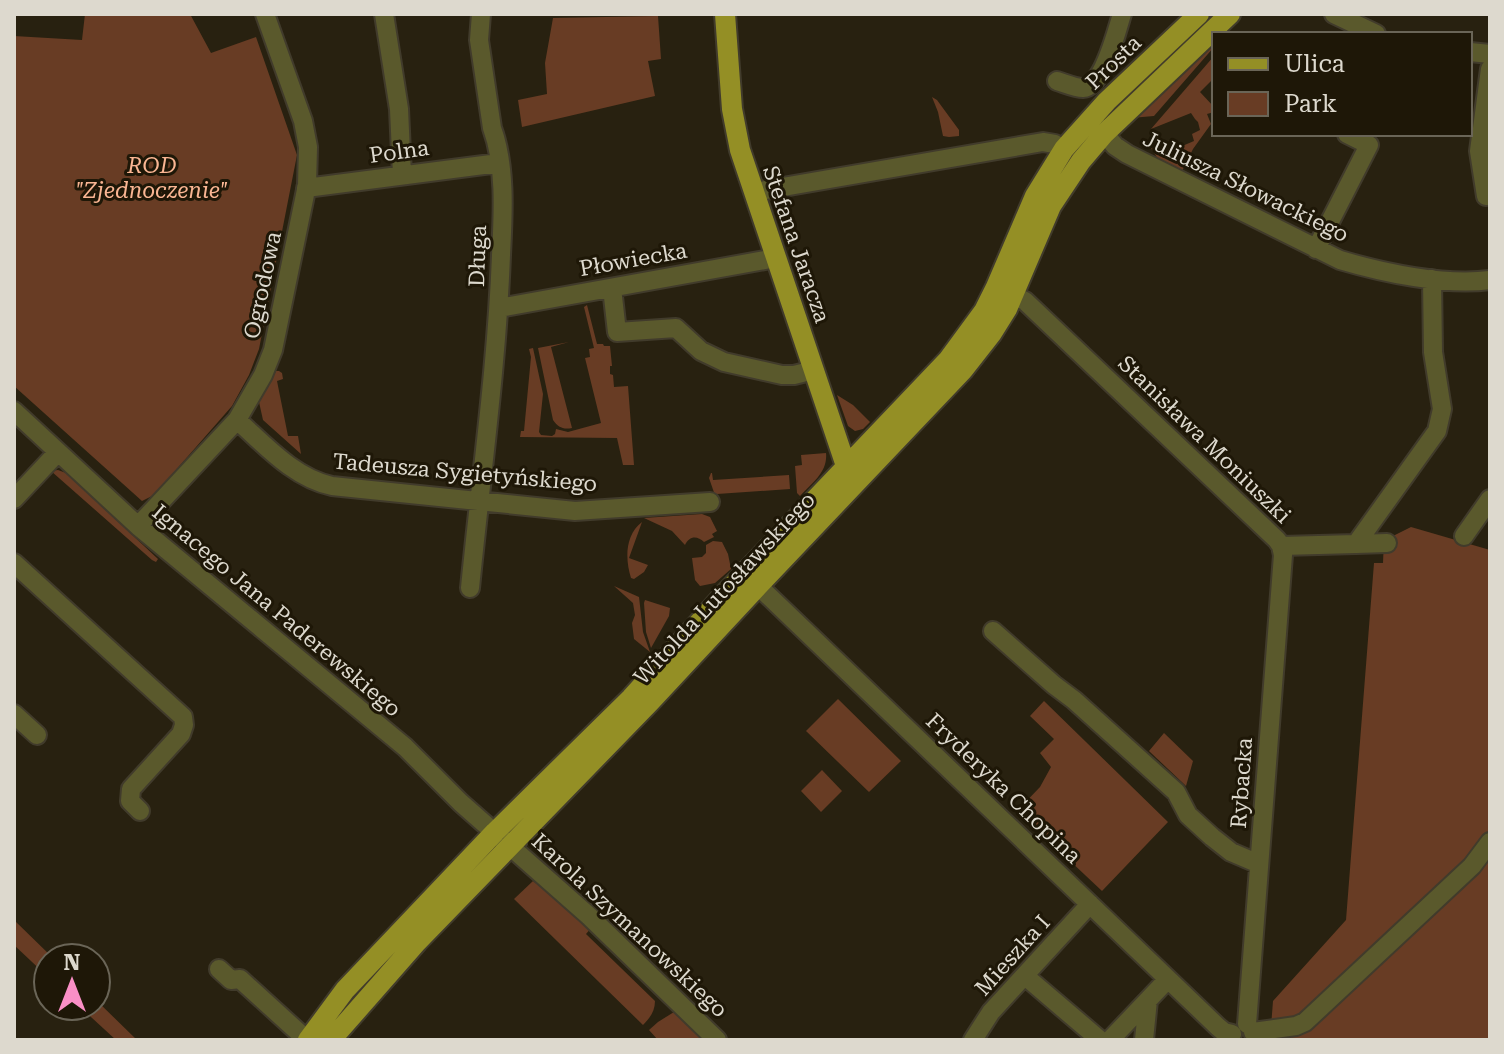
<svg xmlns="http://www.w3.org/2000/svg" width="1504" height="1054" font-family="'Roboto Serif',serif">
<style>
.green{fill:#683c24}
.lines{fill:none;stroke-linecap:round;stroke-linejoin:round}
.minor-casing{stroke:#413b2b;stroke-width:22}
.major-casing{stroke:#413b2b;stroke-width:24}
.minor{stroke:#5a592c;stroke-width:18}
.major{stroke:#948f25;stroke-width:20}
.labels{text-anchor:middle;stroke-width:6;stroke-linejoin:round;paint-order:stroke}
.street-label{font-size:22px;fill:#ddd9ce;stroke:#1e1707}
.park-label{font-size:22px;font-style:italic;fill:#fab693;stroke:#1e1707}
</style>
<rect width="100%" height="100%" fill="#282110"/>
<!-- green -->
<path class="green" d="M85,14h105l21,39 45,-16 41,118 -38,194 -10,26 -17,31 -78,89 -12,6 -128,-115v-350l68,4z
M658,16l3,43 -13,2 7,35 -133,31 -4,-27 29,-6 -2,-31 8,-45z
M1214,40v7l-60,69 -23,2z
M1214,56v22l-14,14 14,15v5l-7,2 4,10 -18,25 -11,22 -24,-12 -7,-11 6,-2 4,9 33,-14 -2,-7 8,-4 -2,-8 -3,-3 -4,-6 -40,16z
M932,97l5,3 22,30v6l-10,1 -6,-1 -5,-24z
M587,305l10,39h6l1,2h6l2,20h-2v8l3,1 1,12 14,-1 6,79h-11l-6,-27 -97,-1 1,-6h3l7,-74 -2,-8 4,-1 10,46 -4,38 2,3 11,1 3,-2 1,-5 12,3 33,-9 -16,-65 5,-1 -1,-8 5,-1 -10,-41z
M569,342l-18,5 21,81c-9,2 -14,-1 -19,-8l-15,-72z
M276,371h3l3,2 1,6 -6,2 11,55h10l3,18 -38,-34 -4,-18z
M837,395l16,10 17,17 -7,7 -8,2 -7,-5z
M826,453c2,19 -14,30 -26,43l-3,-3 -2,-27 7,-1 -1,-10z
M58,470l8,3 92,86 -2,3 -4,-2 -101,-89z
M711,473h1l1,7 76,-5 1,14 -73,5 1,10 -9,-26z
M702,514l8,3 7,14 -5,3 2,3 -10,5c-7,-7 -15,-6 -19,3l-13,-14 -28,-13z
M642,522l-13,36 19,7 -4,7 -10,7 -3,-1c-6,-19 -6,-43 11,-56z
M1411,527l79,23v490h-220l3,-39 73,-81 28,-357h9l1,-25h5z
M713,541l9,1 6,12 3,15 -16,14 -15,3 -5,-6 -3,-22 10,-1 4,-4v-8z
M614,586l25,11 4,35 7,20 -16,-13 -2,-16 3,-8 -2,-12z
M645,600l25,8 -1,8 -18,32 -5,-16 -2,-29z
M838,699l63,62 -32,31 -63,-61z
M1044,701l124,121 -66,69 -85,-80 23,-24 11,-20 -11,-14 14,-14 -24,-23z
M1164,733l29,28 -7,25 -37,-35z
M822,770l20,21 -21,21 -20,-21z
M533,881l59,46 -6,7 69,67c0,10 -5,17 -12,24l-129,-126z
M14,920l39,38h-5v19l-34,-32z
M96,1000l41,40h-21l-37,-34h17z
M674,1012h5l29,28h-50l-9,-10 9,-8z"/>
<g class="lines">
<defs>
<path id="minor" d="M384,14l15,95 3,66
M1334,14l42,20
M1470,52l20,2
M1057,81c7,2 18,7 26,7 20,-1 34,-58 39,-74
M1095,123l20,23 12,8 213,106c44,13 105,26 150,20
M306,188l193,-25
M754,192l289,-50 12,2 9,5
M1486,196l-7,-45 11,-82
M1316,249l53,-104 -22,-11
M612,288l5,44 59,-4 25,23 23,11 58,13h12l20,-5
M1001,289l24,12 252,239 4,6
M499,308l277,-50
M14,411l124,115 267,221 56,56 128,113 128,124
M237,420c28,25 57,58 95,66l243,25 135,-9
M14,499l44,-47
M138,526l99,-106 26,-45 10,-25 34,-165 1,-38 -5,-26 -38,-107
M1464,536l26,-37
M1356,544l31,-1
M1281,546l75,-2 81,-113 5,-22 -9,-57 -1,-73
M14,563l169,154 1,8 -3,9 -50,55 -1,12 10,10
M750,578l468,449 6,5 8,2
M470,588c11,-111 27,-222 31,-333 2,-40 5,-89 -9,-127l-13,-88 2,-26
M993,631l61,54 20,15 102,92 12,23 24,22 19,15 28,12
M14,714l23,21
M219,969l12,11 9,-1 67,61
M1025,976l75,64
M1247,1024l36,-469 -2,-9
M1253,1032l43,-6 9,-4 167,-156 18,-24
M973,1040l18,-28 99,-108
M1110,1040l58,-61
M1144,1040l4,-40"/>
<path id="major" d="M725,14l7,95 8,41 104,310 12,11
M308,1040l37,-50 150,-158 136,-134 94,-104 223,-234 36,-49 12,-24 39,-91 29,-47 43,-48 92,-87
M331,1040l86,-98 233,-240 108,-116 205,-216 29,-37 15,-24 44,-103 30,-45 23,-27 126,-120"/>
</defs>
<!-- minor casing -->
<use href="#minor" class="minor-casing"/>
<!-- major casing -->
<use href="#major" class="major-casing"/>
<!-- minor -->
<use href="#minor" class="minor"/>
<!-- major -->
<use href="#major" class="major"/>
</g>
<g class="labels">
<!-- street labels -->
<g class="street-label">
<text transform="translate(1113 62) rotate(-44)" y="8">Prosta</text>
<text transform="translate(399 151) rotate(-8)" y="8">Polna</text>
<text transform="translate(1246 186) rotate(26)" y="8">Juliusza Słowackiego</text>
<text transform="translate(797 244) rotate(71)" y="8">Stefana Jaracza</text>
<text transform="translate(477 256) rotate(-88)" y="8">Długa</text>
<text transform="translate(633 259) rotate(-10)" y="8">Płowiecka</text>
<text transform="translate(262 285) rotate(-78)" y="8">Ogrodowa</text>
<text transform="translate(1205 439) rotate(44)" y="8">Stanisława Moniuszki</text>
<text transform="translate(465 472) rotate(5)" y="8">Tadeusza Sygietyńskiego</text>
<text transform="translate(724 588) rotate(-47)" y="8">Witolda Lutosławskiego</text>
<text transform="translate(277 610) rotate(40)" y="8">Ignacego Jana Paderewskiego</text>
<text transform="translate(1241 783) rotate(-86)" y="8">Rybacka</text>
<text transform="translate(1004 788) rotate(44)" y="8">Fryderyka Chopina</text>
<text transform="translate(630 925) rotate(43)" y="8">Karola Szymanowskiego</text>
<text transform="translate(1012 955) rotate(-48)" y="8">Mieszka I</text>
</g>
<!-- park labels -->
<g class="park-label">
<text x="152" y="173">ROD<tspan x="152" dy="25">"Zjednoczenie"</tspan></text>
</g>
</g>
<!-- border -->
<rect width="1504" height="1054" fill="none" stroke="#ddd9ce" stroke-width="32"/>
<!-- legend -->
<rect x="1212" y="32" width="260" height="104" fill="#1e1707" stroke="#6a6557" stroke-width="2"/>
<rect x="1228" y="58" width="40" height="12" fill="#948f25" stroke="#6a6557" stroke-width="2"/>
<text x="1284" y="72" font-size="24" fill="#ddd9ce">Ulica</text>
<rect x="1228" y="92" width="40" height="24" fill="#683c24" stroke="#6a6557" stroke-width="2"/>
<text x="1284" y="112" font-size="24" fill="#ddd9ce">Park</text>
<!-- north arrow -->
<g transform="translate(72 982)"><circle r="38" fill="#1e1707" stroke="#6a6557" stroke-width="2"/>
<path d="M0-6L14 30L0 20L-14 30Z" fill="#fa8fc6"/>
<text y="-12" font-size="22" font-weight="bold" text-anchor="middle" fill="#ddd9ce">N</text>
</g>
</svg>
